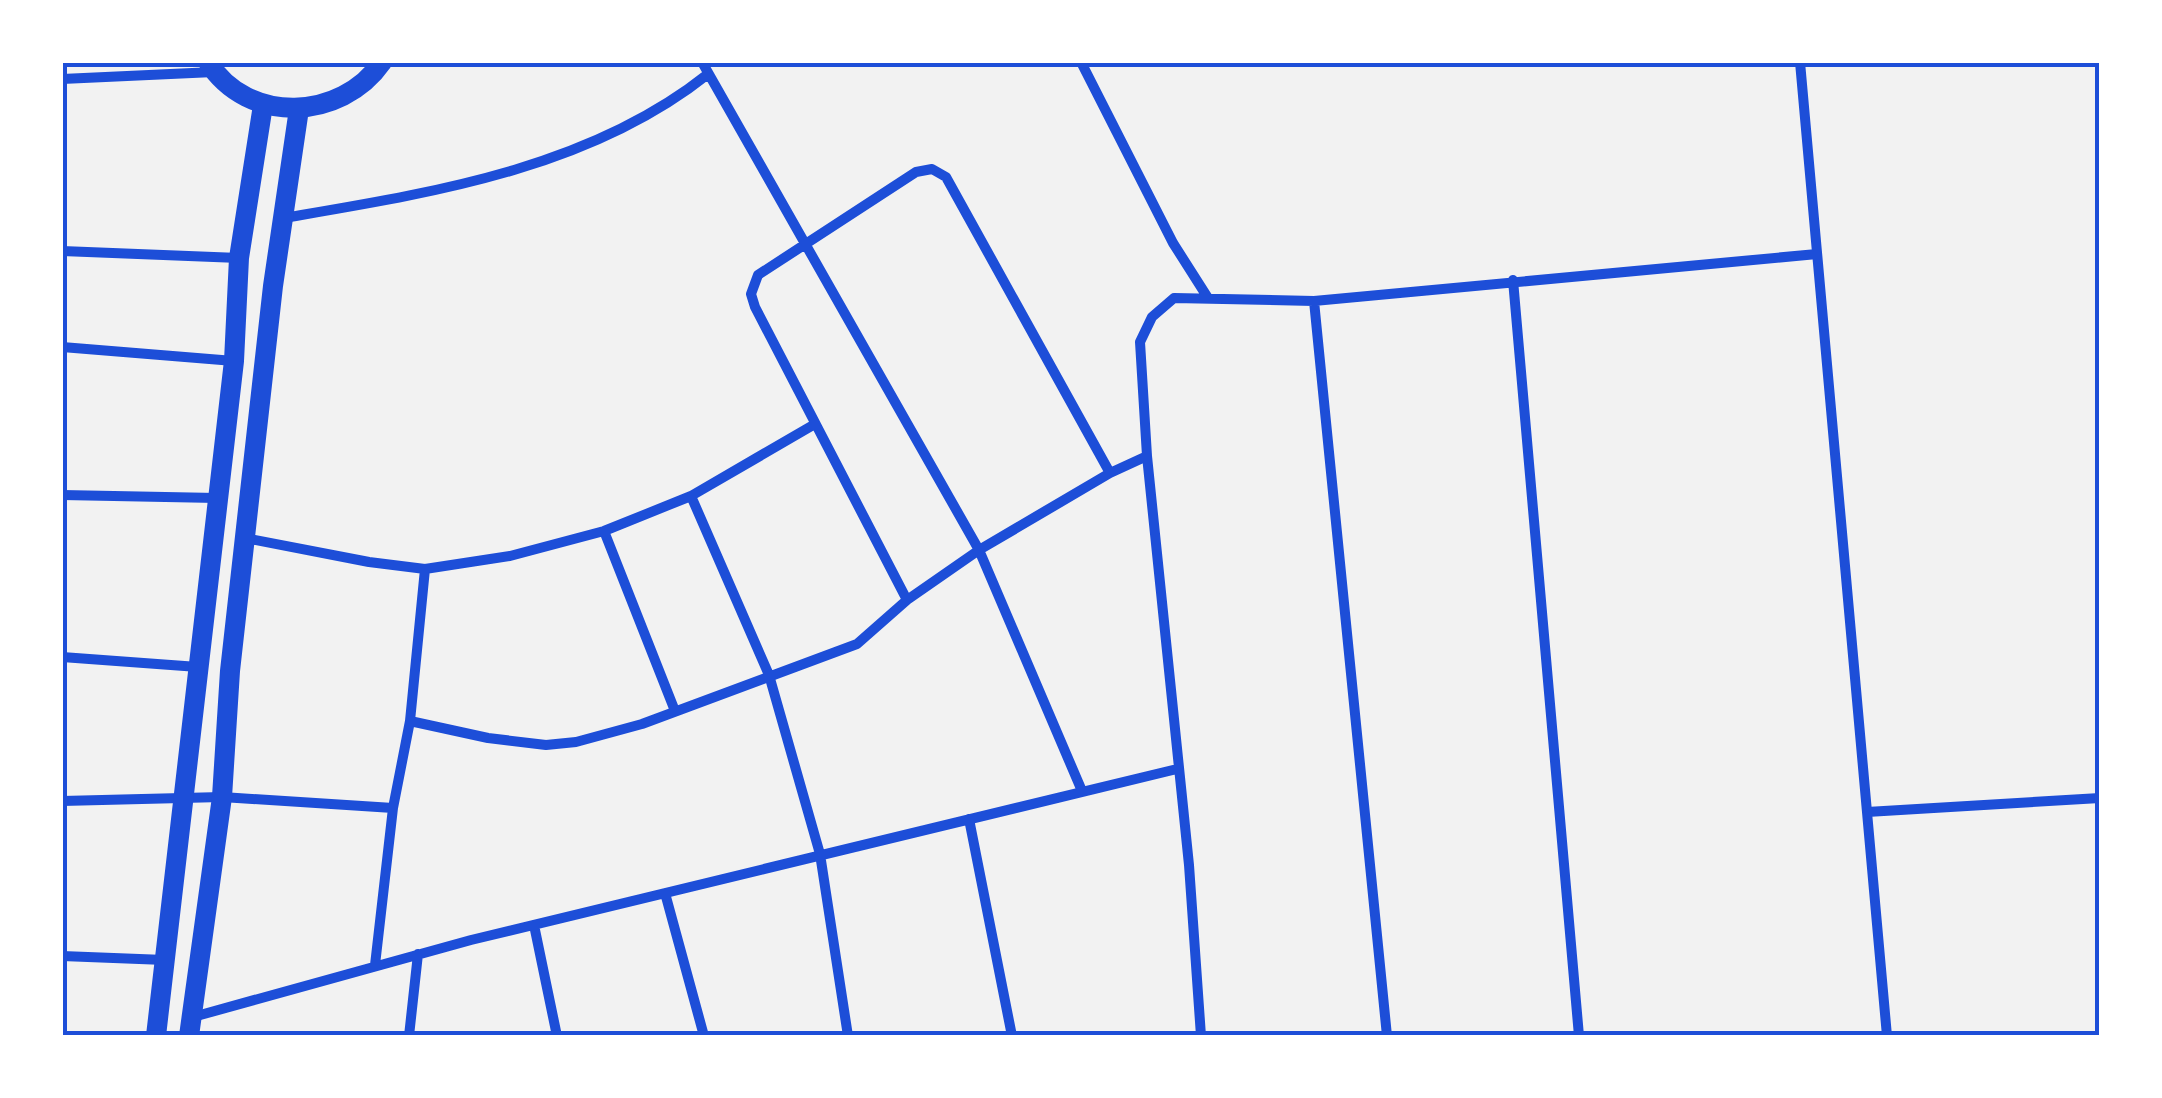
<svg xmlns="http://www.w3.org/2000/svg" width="2162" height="1098" font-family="Lato,sans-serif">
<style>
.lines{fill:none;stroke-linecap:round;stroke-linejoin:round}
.minor{stroke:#1d4ed8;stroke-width:10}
.secondary{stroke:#1d4ed8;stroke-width:20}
.neatline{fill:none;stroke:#1d4ed8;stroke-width:4}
</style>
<rect width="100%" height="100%" fill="#f2f2f2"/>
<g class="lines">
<!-- minor -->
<path class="minor" d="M702,62l277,488 103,241
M1081,62l92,181 35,55
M1800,62l87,974
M62,79l152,-7
M284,218c146,-25 305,-49 424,-144
M62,251l177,7
M1513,280l66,756
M1314,301l73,735
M62,347l172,14
M62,495l155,3
M691,496l78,179 51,179 28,182
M604,531l71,180
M245,538l124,24 56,7 85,-13 94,-25 87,-35 124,-72
M907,600l-152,-293 -4,-13 7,-19 158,-103 16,-3 14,8 164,296
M62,657l136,10
M410,721l78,17 58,7 30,-3 66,-18 215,-80 50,-44 72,-50 131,-77 37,-17
M62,801l160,-4 171,11
M1867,812l233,-14
M969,819l43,217
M665,893l39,143
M534,925l23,111
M62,956l103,4
M375,965l18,-157 17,-87 15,-152
M193,1017l278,-77 706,-171
M409,1036l9,-82
M1201,1036l-12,-171 -42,-409 -7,-114 12,-25 22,-19 140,3 503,-47"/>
<!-- secondary -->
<path class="secondary" d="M208,62c40,63 133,59 174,0
M156,1036l78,-675 5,-103 24,-153
M189,1036l33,-239 8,-126 43,-385 26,-177"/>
</g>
<!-- border -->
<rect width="2162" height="1098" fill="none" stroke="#ffffff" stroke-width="130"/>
<rect x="65" y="65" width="2032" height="968" class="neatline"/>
</svg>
